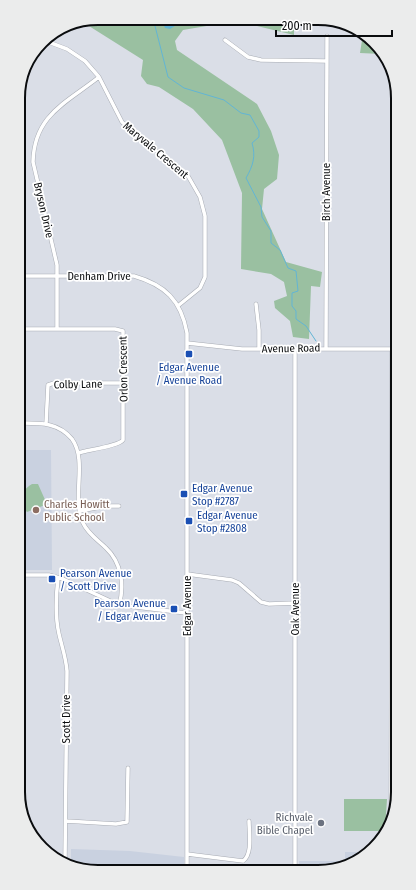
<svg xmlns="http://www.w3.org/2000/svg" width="416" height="890" font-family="'Fira Sans Condensed',sans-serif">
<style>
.built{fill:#c9d1e0}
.green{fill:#9ac0a1}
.water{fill:#62b5d5}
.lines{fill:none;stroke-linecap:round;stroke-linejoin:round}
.stream{stroke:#62b5d5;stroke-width:1}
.street-casing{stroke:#a8acb4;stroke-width:4.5}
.street{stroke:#fff;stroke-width:3.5}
.transit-dot{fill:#1a4fb4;stroke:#fff;stroke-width:1.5}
.education-dot{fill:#8d6e63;stroke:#fff;stroke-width:1.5}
.worship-dot{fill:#6b7280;stroke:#fff;stroke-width:1.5}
.labels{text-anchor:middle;stroke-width:3.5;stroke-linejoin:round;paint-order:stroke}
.street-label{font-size:11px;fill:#0a0c0e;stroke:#fff}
.transit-label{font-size:11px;fill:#164399;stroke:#fff;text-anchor:start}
.education-label{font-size:11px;fill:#785e54;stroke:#fff;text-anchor:start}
.worship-label{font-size:11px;fill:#5b616d;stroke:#fff;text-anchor:end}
.rim{fill:none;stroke:#0a0c0e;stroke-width:2}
</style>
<rect width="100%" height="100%" fill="#dadee7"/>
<!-- built -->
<path class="built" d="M19,450h32l1,120h-32z
M71,849l59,2 54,6v13h-101l-12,-6z
M345,852h19l-25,17h-40v-8h46z"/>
<!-- green -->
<path class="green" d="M98,18l218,1 -22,8v8l-58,-14 -53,9 -8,11 2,9 80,54 14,27 8,24 -2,24 -13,10 -2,20 24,53 36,10 -2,15 -9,-1 -2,53 -16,-2 -3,-16 -15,-13 -1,-7 13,-5 -3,-14 -13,-8 -30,-5 1,-76 -20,-53 -29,-31 -34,-22 -12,-3 -6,-8 2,-16 -62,-39z
M363,34l8,4 10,16 -21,-1z
M32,484h6l8,18 -1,3 -18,7c-10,-9 -6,-22 5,-28z
M344,799h43l-2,32h-41z"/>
<!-- water -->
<path class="water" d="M166,18l13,2 -1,4 -8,5 -5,-1 -2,-5z"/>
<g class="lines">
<!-- stream -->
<path class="stream" d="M153,18l15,59 16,11 40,12 17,13 9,2 9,16v6l-7,6c4,13 1,23 -6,35l15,29 1,10 9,14v12l9,7 8,18 8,3 2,20 -6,2v13l4,5v8l10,7 10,15
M263,19h3
M269,19l9,2 4,-2"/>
<defs>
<path id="street" d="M43,40l24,9 18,12 14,16 23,45 12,11 54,43 12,21 5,19v61l-5,11 -21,17
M225,40l23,17 13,3 65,1
M19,276h115c31,9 47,24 53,57v537
M256,304l3,26v19
M19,329h96l8,2v109c-4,6 -36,10 -45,13
M57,329v-64l-24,-103c1,-47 33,-59 66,-85
M187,343l55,6h154
M326,348l1,-312
M19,423c21,0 39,-1 53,16 16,22 -1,60 11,84 5,11 15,17 23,25 15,14 19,37 13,57
M46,424l2,-39 6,-2h70
M80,511l26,-5h13
M187,574l45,6 7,3 22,19 8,2 26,-1
M20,575h29l14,4 56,26 67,8
M58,578c-2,18 -3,39 1,56 3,13 7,24 8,37l-2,191
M391,816l1,-467
M66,821l50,3 11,-2 1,-54
M187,854l56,7c10,-7 6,-29 6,-40
M295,869v-520"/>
</defs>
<!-- street casing -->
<use href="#street" class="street-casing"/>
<!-- street -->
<use href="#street" class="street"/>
</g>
<!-- markers -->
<g class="transit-dot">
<rect x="185" y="350" width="8" height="8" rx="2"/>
<rect x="180" y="490" width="8" height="8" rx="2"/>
<rect x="185" y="517" width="8" height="8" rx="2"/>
<rect x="48" y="575" width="8" height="8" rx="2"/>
<rect x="170" y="605" width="8" height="8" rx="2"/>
</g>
<circle class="education-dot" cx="36" cy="510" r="4"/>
<circle class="worship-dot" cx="321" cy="823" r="4"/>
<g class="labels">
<!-- street labels -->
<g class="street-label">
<text transform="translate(156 150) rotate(40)" y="4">Maryvale Crescent</text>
<text transform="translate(326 192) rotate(-90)" y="4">Birch Avenue</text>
<text transform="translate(44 210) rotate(77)" y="4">Bryson Drive</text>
<text x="99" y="280">Denham Drive</text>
<text transform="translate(291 348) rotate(-1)" y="4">Avenue Road</text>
<text transform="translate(123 369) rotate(-91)" y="4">Orlon Crescent</text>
<text transform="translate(78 384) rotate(-1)" y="4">Colby Lane</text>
<text transform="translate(187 606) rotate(-90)" y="4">Edgar Avenue</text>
<text transform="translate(295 609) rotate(-90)" y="4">Oak Avenue</text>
<text transform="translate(66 719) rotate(-90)" y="4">Scott Drive</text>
</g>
<!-- transit labels -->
<g class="transit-label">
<text x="189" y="371" text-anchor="middle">Edgar Avenue<tspan x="189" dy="13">/ Avenue Road</tspan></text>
<text x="192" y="492">Edgar Avenue<tspan x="192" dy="13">Stop #2787</tspan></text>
<text x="197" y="519">Edgar Avenue<tspan x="197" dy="13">Stop #2808</tspan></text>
<text x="60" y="577">Pearson Avenue<tspan x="60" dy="13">/ Scott Drive</tspan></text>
<text x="166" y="607" text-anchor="end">Pearson Avenue<tspan x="166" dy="13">/ Edgar Avenue</tspan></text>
</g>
<!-- education labels -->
<g class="education-label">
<text x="44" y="508">Charles Howitt<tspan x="44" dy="13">Public School</tspan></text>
</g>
<!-- worship labels -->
<g class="worship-label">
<text x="313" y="821">Richvale<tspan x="313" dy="13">Bible Chapel</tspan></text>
</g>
</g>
<!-- crop -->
<path d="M0 0H416V890H0ZM98 25H318A73 73 0 0 1 391 98V792A73 73 0 0 1 318 865H98A73 73 0 0 1 25 792V98A73 73 0 0 1 98 25Z" fill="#ebecec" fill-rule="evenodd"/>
<path class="rim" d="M98 25H318A73 73 0 0 1 391 98V792A73 73 0 0 1 318 865H98A73 73 0 0 1 25 792V98A73 73 0 0 1 98 25Z"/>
<!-- scale -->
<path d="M276 30v6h116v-6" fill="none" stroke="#0a0c0e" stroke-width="2"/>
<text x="282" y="30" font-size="12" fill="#0a0c0e" stroke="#ffffff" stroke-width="3" paint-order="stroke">200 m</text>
</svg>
